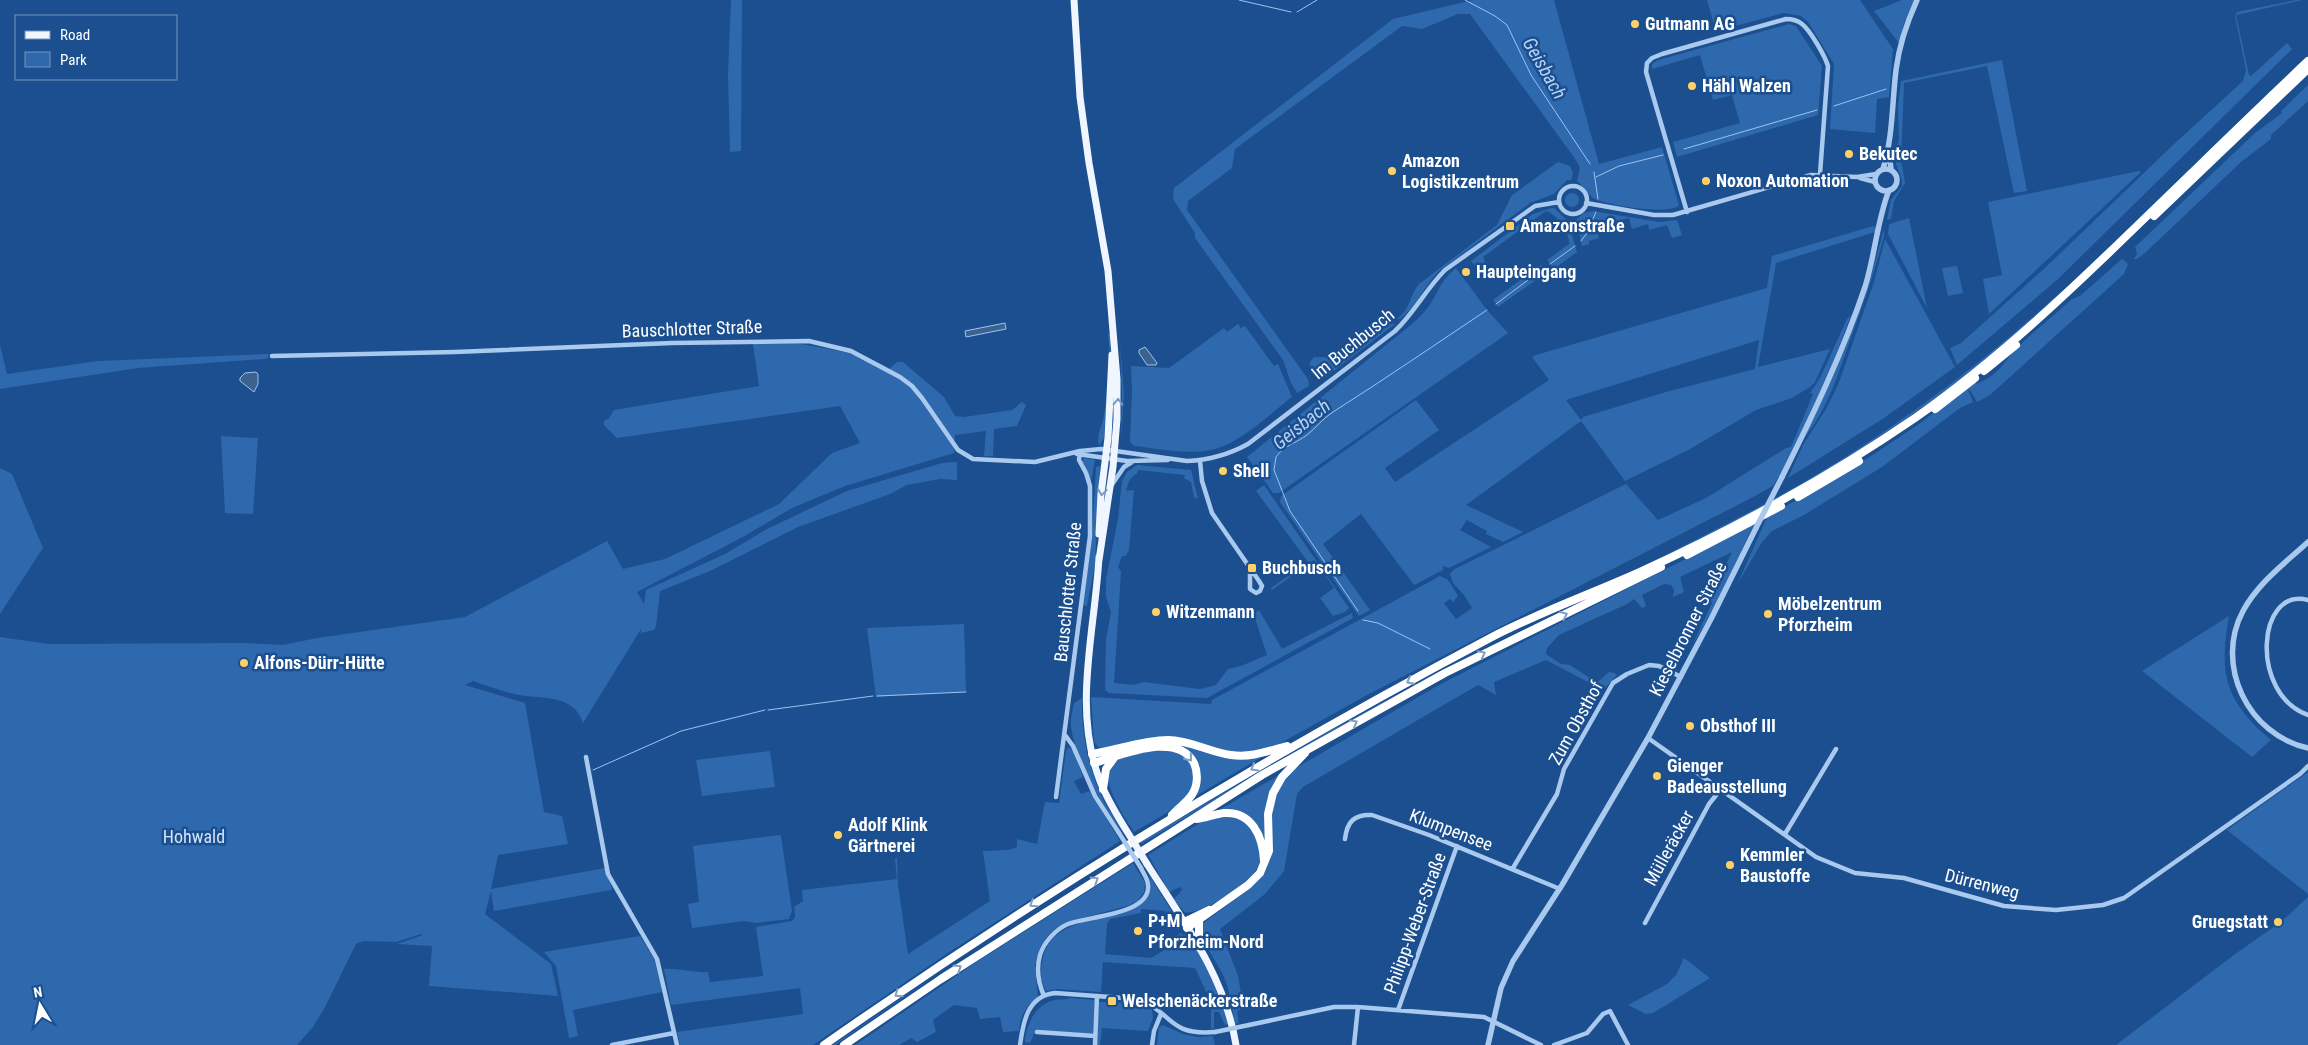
<svg xmlns="http://www.w3.org/2000/svg" width="2308" height="1045" font-family="'Roboto Condensed',sans-serif">
<style>
.green{fill:#2e69ad;fill-rule:evenodd}
.water{fill:#3c6290;stroke:#9cc4f0}
.lines{fill:none;stroke-linecap:round;stroke-linejoin:round}
.stream{stroke:#9cc4f0;stroke-width:1}
.minor{stroke:#a9c9ee;stroke-width:4.5}
.tertiary{stroke:#a9c9ee;stroke-width:5.5}
.primary{stroke:#f0f6ff;stroke-width:7}
.motorway{stroke:#fff;stroke-width:8}
.minor-bridge{stroke:#a9c9ee;stroke-width:4.5}
.tertiary-bridge{stroke:#a9c9ee;stroke-width:5.5}
.primary-bridge{stroke:#f0f6ff;stroke-width:7}
.oneway{stroke:#7b9ac1}
.oneway2{stroke:#829ec1}
.poi-dot{fill:#ffd166;stroke:#1b4f8f;stroke-width:2}
.labels{text-anchor:middle;stroke-width:5;stroke-linejoin:round;paint-order:stroke}
.poi-label{font-size:18px;font-weight:bold;fill:#fff;stroke:#1b4f8f;text-anchor:start}
.street-label{font-size:18px;fill:#fff;stroke:#1b4f8f}
.park-label{font-size:18px;fill:#cfe3fa;stroke:#1b4f8f}
.water-label{font-size:19px;font-style:italic;fill:#b5d3f5;stroke:#1b4f8f}
</style>
<rect width="100%" height="100%" fill="#1b4f8f"/>
<!-- green -->
<path class="green" d="M731,0h11l-1,151 -11,1 -2,-78z
M1473,0h81l45,164 63,-17 17,58c-9,11 -74,0 -86,-7 -5,-4 -11,-13 -16,-17l3,-13 -4,-8 -106,-146h-12l-36,15 -20,-3 -167,123 -3,19 -44,33 -1,9 121,169 1,7 -12,7 -6,-10 -8,-23 -88,-122v-5l-22,-34 1,-11 219,-169z
M1707,0h153l33,49 -4,48 -12,2 -2,34 -45,-4 4,-65 -26,-42 -7,-6 -17,-3 -68,18z
M1902,0h12l-10,23 -5,20 -25,-32z
M2296,0h6l-66,15 13,60 2,1 36,-33 5,6 -235,231 -100,85 -7,-17 11,-5 86,-77 126,-121 70,-64 3,-11 -11,-54 2,-4z
M1789,24l7,2 26,40 -4,49 -141,42 -4,-15 67,-19 -8,-28 -19,5 -13,-45 -48,14v-5l6,-4z
M2002,60l25,131 -13,2 -27,-127 -83,17 -3,77 4,23 -11,18 -3,18 -4,1 4,-20 11,-14v-6l-6,-16v-13l3,-12 -1,-32 3,-26z
M2308,85v16l-37,34v4l-30,23 -96,91 -8,6h-3l3,-5 -2,-7 120,-114 27,-20 -1,-2z
M1558,162l12,4 3,7 -2,7h-4l-13,14 -24,9 -91,68c-15,15 -22,35 -39,48h-3c14,-10 12,-23 22,-35l70,-53 8,-6 15,-30z
M2139,171l2,1 -152,142 -6,-35 19,-4 -14,-73z
M1565 200a7 7 0 1 1 14 0a7 7 0 1 1-14 0Z
M1551,208h3l14,13 9,31 -23,17 -7,-9 22,-16c1,-10 -12,-30 -23,-33l-63,46 2,5 -9,6 -5,-7 62,-47z
M1593,211l66,11 18,-2 5,15 -10,3 -5,-13 -18,5 -1,-6 -16,5 -3,-11 -33,8 3,12 -10,3v3l-7,2 -6,-26 8,-7z
M1909,218l18,90 -39,-74 1,-10z
M1873,226l4,1 -2,5 -99,31 -18,104 72,-18 -15,33 -5,5 -18,11 -36,12 -66,39 -65,32 -44,-60 -115,84 57,27 -20,10 -17,-8 1,-3 -20,-11 -7,10 31,17 -42,21 -6,-2v4l-29,15 -53,-71 -38,30 47,66 -11,6 -7,-10 -72,-104 1,-6 135,-96 23,30 -54,38 10,14 154,-102 -17,-23 4,-2 231,-67 5,-32zM1759,340l-4,29 -89,23 -83,25 -2,3 -15,-20z
M1884,229v7c-10,39 -24,76 -37,113 -11,32 -21,62 -43,89l35,-76 33,-89z
M1885,239l70,128 -71,51 -96,60 15,-33 23,-36 12,-24 36,-103z
M2122,259l6,5 -4,10 -134,121 -13,7 -7,-12h-2l5,12 -13,6 -78,59 -78,48 -32,16 -10,11 -25,43 30,-68 95,-55 57,-38 55,-42 2,2c26,-10 26,-22 43,-38 17,-17 36,-31 53,-47l8,-3z
M1541,265l6,7 -49,35 -5,-7z
M1957,266l6,27 -15,3 -6,-28z
M1456,268l31,42 21,23 -229,160h-6l-26,-36 160,-129c6,-5 13,-11 18,-17 13,-15 13,-29 31,-43z
M2063,290c-27,30 -60,55 -91,80 -103,81 -222,150 -342,203 62,-32 125,-62 184,-97 90,-53 172,-116 249,-186z
M1851,315l-29,76 -37,75 -12,20 -16,9 -390,200 -99,55 -28,4 -47,-12 -89,7 -6,-2 -4,-5 -3,-45 120,7 1,-4 228,-124 8,4 10,16 -5,6 -3,-3 -6,4 12,16 16,-11 -8,-13 -11,-12 -3,-9 3,-4 173,-86 32,36 48,-22 80,-50 5,-1 22,-53 -3,-1 10,-15 27,-59z
M1391,323l4,1 -69,53h-8l-8,-9v-6l4,-5 28,1z
M1238,324l3,4 4,-2 29,40 4,-2 14,33c-21,16 -42,37 -66,48 -28,13 -63,4 -92,1l-4,-5 2,-50 -1,-25 38,2 55,-40 3,4z
M1108,334h3l-7,104 -5,8c-3,-12 3,-19 5,-30 3,-23 7,-59 4,-82z
M796,343l54,10 37,18 10,-9h6l41,35 11,19 9,1 48,-7 10,-8 4,3 -9,21 -23,3 -1,27h-9l2,-25 -31,4 -1,18 -109,33 -53,22 -51,30 -104,54 7,12 2,-14 79,-36 42,-25 80,-38 95,-28 15,-1v18l-17,-1 -33,6 -17,9 -92,33 -88,44 -50,20 -4,35 -2,4 -13,3v-4l-58,94c-9,-29 -41,-24 -64,-28 -16,-3 -31,-9 -46,-14l-8,4 60,18 19,109 18,4 6,28 -70,11 -7,34 114,-21 7,20 -1,2 -117,21 -3,-20 -6,23 66,50 7,32 -129,-10 3,-40 -35,-2 26,-9 -2,-1 -25,8 -33,-1 -7,3 -32,65 -11,18 -16,18h-297v-408l49,7 198,-1 36,2 34,-7 148,-21 142,-76 16,28 42,-10 114,-55 53,-51 28,-10 -20,-37 -223,32 -13,-13v-4l5,-3 5,-8 145,-24 -6,-42z
M1120,344l4,50 -3,48 1,-47z
M0,345l7,29 91,-13 171,-7 -1,4 -4,1 -126,9 -138,21z
M221,436l37,2 -5,76 -28,-1z
M1084,458l11,2 -4,22 -9,-20z
M1137,465l54,5 7,29 -4,-2 -3,-15 -7,-4 1,-3 -47,-5 -1,4 -3,1 -5,6 -3,10 8,-1 -5,60 -3,6h-4l-4,11 3,4 -7,112 20,2 9,-3 57,7 16,-4 12,-16 13,-3 26,-11 -13,-40v-2l5,-3 23,39 70,-36 1,5 -146,80 -98,-5 -4,-3 1,-50 5,-28 -5,-15v-18l12,-60 4,-38 5,-9z
M1100,466l-5,98 -8,42 -4,-1 9,-69 4,-69z
M0,468l12,6 31,74 -43,66z
M1264,485l85,123 -4,4 -12,4 -13,-18 14,-10 -20,-28 -42,30 -1,-2 37,-26 -52,-71z
M1754,524l-38,80 -25,44 21,-45 -4,-3v-3l11,-17 13,-28 -52,25 4,15 -11,5 1,-7 -3,-5 -7,-1 -22,11 4,11 -4,2 -8,-9 -7,5 -68,31 -12,13 -1,6 15,10 9,1 23,15 6,1 10,-9 6,1 2,2 -14,15 -57,-30 -52,22 2,13 -18,-10 -175,102 -6,7 -13,77 -19,23 -45,35 18,47 5,29 -1,4 -5,2 2,12 -4,1c-3,-16 -5,-32 -11,-47 -9,-20 -22,-30 -22,-53l49,-37 13,-14 7,-17 -1,-39 9,-31 15,-17 145,-84z
M2229,616c-10,58 -5,84 42,124l-19,17 -110,-86z
M964,624l2,68 -90,5 -9,-69z
M1509,634l-180,99 -188,111 -1,-2 188,-110z
M1082,698c-1,34 6,70 21,101 5,11 15,22 19,33 -20,-29 -47,-70 -51,-106 -1,-7 2,-16 3,-23z
M1167,742l93,15v1l-66,39 5,-25 -19,-25 -80,11 2,-2z
M1069,747l5,5 9,25 -9,4 7,13 9,-3 30,50 -172,112 -135,92h-133l-3,-13 126,-18 -3,-26 -129,17 -7,-36c15,-1 29,4 44,3l2,10 53,-6 -7,-49 36,-6 3,-4 -1,-10 9,-6 -1,-11 95,-11 -2,-20 2,-1 1,27 10,69 82,-53 -7,-50 25,-1 9,-3v-8l20,5 8,-42 14,1 7,-52z
M1174,749c5,4 12,8 16,12 22,33 -35,58 -56,71 -10,-15 -24,-37 -27,-57l10,-16 25,-7z
M770,751l5,36 -73,9 -6,-36z
M2308,772v122l-81,-64z
M1281,774l-5,8 -9,66 -11,-23 -37,-15z
M1226,815c15,3 29,11 32,27 1,8 4,15 1,23 -6,16 -58,52 -75,47l-10,-13 8,-9 -2,-3 -11,5 -21,-37 55,-34z
M779,835l2,1 11,75 -3,8 -33,4 -12,-2 -52,7 -4,-24 11,-2 -6,-56z
M1133,863l12,20 -1,9 -6,9 -11,5 -60,16 -14,8 -8,9 -5,9 -5,17 3,32c-12,8 -18,20 -19,34l-16,1 -3,-15 -20,2 -3,-11 -23,-3 -21,15 3,12 -19,10 -6,-4 -12,7h-44l123,-84z
M1149,875l27,43v5l-7,5v-13h-4v-4l-24,-2v4l-31,6 -3,5 -2,30 46,4 25,-15 -3,-5 8,-5 2,2 2,-1c20,17 36,65 44,90l-4,1 -6,-13h-5v16l-3,1v-27l-16,-34 -92,-6 -2,30 -44,-3 -11,2c-6,-11 -6,-21 -3,-33 14,-59 118,-24 106,-83z
M2308,897v148h-192l119,-91 46,-32z
M640,936l15,25 7,31 -89,18 5,26 -9,2 -13,-72 -12,-14z
M1684,958l26,20 -57,35 -7,1 -18,-9 39,-21 9,-9z
M959,959l-124,86h-2z
M1070,998l25,2 -2,34 -57,-4 -6,13 -5,-1c1,-17 10,-38 30,-42 5,-1 10,0 15,-2z
M1099,1002l31,1 22,7 1,8 -5,13 -46,-3 -2,17h-4z
M1163,1025l20,9 14,3 16,-1 2,9h-58l2,-18z"/>
<!-- water -->
<path class="water" d="M1005,323l1,6 -40,8 -1,-6z
M1145,347l12,16 -1,2h-9l-8,-12v-3z
M256,372l2,2v10l-4,8 -14,-11v-3l5,-5z"/>
<g class="lines">
<!-- stream -->
<path class="stream" d="M1239,0l52,12
M1465,0l30,16 12,9 24,50 59,89
M1297,12l20,-12
M1834,106l52,-17
M1684,149l133,-39
M1594,172l4,27
M1596,177l23,-11 44,-11
M1581,241l6,-8 9,-21
M1550,264l25,-18
M1496,304l48,-36
M1358,611l-68,-100 -16,-41 2,-13c7,-11 22,-15 31,-22 9,-7 16,-17 26,-23 52,-33 103,-68 154,-102
M1363,620l15,3 52,26
M877,696l89,-4
M768,710l105,-14
M593,770l88,-39 84,-21"/>
<!-- minor -->
<path class="minor" d="M1860,178l15,4
M1559 200a14 14 0 1 1 28 0a14 14 0 1 1-28 0Z
M1586,203l68,12h19l138,-40 46,2 19,-3
M1687,212l-41,-140 1,-9 5,-5 10,-4 124,-35c6,0 11,1 16,5 8,6 23,32 26,42l-8,108
M272,356l183,-4 217,-9 137,-2 42,10 49,26 12,9 10,12 36,52 15,9 62,3 45,-11 21,-2 86,12c23,-1 41,-6 61,-17l147,-113c19,-18 31,-42 50,-61l90,-64 24,-4
M1077,454l50,7 41,-1
M1200,461l2,20 10,32 47,68 3,5 -2,5 -4,2 -6,-4v-19
M1111,486l13,-19 8,-5
M2308,600c-51,-14 -59,94 0,115
M1065,735l8,11 22,50 24,37
M1648,738l168,119 39,16 49,5 100,28 52,4 47,-5 21,-7 176,-124 8,-8
M586,757l22,117 49,85 20,86
M1056,797l34,-261v-50l-4,-13 -7,-13 1,-9
M1785,834l51,-85
M1345,839c2,-17 9,-25 27,-24l57,20 131,54
M1513,868l44,-74 7,-25 49,-86 14,-9 22,-9 10,1 22,11
M1645,923l64,-119 12,-15
M1044,996c-6,-14 -8,-27 -4,-41 4,-13 16,-26 28,-31 20,-8 83,-9 80,-39 0,-6 -5,-12 -7,-17
M1398,1010l59,-164
M1249,1025l85,-18h24l126,10 57,28
M1037,1032l58,4
M612,1045l62,-12
M1020,1045c3,-22 7,-49 35,-52l82,6c36,12 29,37 78,33
M1095,1045l2,-49
M1152,1045l2,-14 7,-17
M1354,1045l4,-38
M1554,1045l33,-12 16,-19 7,-3 18,34"/>
<!-- tertiary -->
<path class="tertiary" d="M1889,151l2,18
M1875 180a11 11 0 1 1 22 0a11 11 0 1 1-22 0Z
M1883,169c10,-32 9,-66 13,-99 3,-24 11,-48 21,-70
M1782,477c31,-62 61,-125 83,-190 10,-32 12,-66 24,-97
M2308,542c-23,21 -50,41 -65,69 -29,54 5,124 65,137
M1488,1045l13,-57 12,-27 49,-76 86,-147 63,-119 45,-91"/>
<!-- primary -->
<path class="primary" d="M1074,0l6,97 9,66 19,108 9,108v40l-4,48 -14,93
M1099,534l2,-40 7,-56 4,-83
M1099,557c-4,75 -27,151 1,224 8,21 21,41 33,60
M1147,864c36,57 78,112 89,181"/>
<!-- motorway -->
<path class="motorway" d="M2154,216l154,-147
M1984,371l32,-26
M1935,409l40,-31
M1798,497l61,-36
M1687,555l94,-49
M1092,754c25,-4 51,-14 76,-14 22,0 41,12 63,15 20,3 37,-4 56,-9
M1094,763c26,-7 83,-33 100,0 4,9 4,21 -1,30 -5,9 -14,14 -21,22
M1103,789l3,-20 8,-11
M1197,819c9,-1 18,-5 27,-6 28,-2 39,24 40,48
M1184,922l25,-12
M1187,928l61,-43 12,-12 9,-22 -1,-37 5,-21 9,-16 23,-24
M1199,947v-26
M824,1045c214,-150 437,-286 668,-408 48,-25 99,-43 148,-65 96,-44 189,-95 275,-154 84,-59 158,-130 231,-201 54,-52 107,-104 162,-156
M844,1045l97,-66 321,-204 183,-102 216,-106"/>
<!-- minor-bridge -->
<path class="minor-bridge" d="M1119,833l22,35
M1215,1032l34,-7"/>
<!-- tertiary-bridge -->
<path class="tertiary-bridge" d="M1756,528l26,-51"/>
<!-- primary-bridge -->
<path class="primary-bridge" d="M1133,841l14,23"/>
</g>
<!-- one-way arrows -->
<defs><path id="oneway-chevron" d="M-2-3.5L2.5 0L-2 3.5" fill="none" stroke-width="1.6" stroke-linecap="round" stroke-linejoin="round" transform="scale(1.25)"/></defs>
<g class="oneway">
<use href="#oneway-chevron" transform="translate(1118 402) rotate(-89)"/>
<use href="#oneway-chevron" transform="translate(1102 492) rotate(96)"/>
</g>
<g class="oneway2">
<use href="#oneway-chevron" transform="translate(1564 615) rotate(-24)"/>
<use href="#oneway-chevron" transform="translate(1482 654) rotate(-27)"/>
<use href="#oneway-chevron" transform="translate(1410 681) rotate(152)"/>
<use href="#oneway-chevron" transform="translate(1354 723) rotate(-29)"/>
<use href="#oneway-chevron" transform="translate(1189 758) rotate(51)"/>
<use href="#oneway-chevron" transform="translate(1254 768) rotate(150)"/>
<use href="#oneway-chevron" transform="translate(1095 880) rotate(-32)"/>
<use href="#oneway-chevron" transform="translate(1033 904) rotate(147)"/>
<use href="#oneway-chevron" transform="translate(958 968) rotate(-32)"/>
<use href="#oneway-chevron" transform="translate(898 994) rotate(145)"/>
</g>
<!-- markers -->
<g class="poi-dot">
<circle cx="1635" cy="24" r="5"/>
<circle cx="1692" cy="86" r="5"/>
<circle cx="1849" cy="154" r="5"/>
<circle cx="1392" cy="171" r="5"/>
<circle cx="1706" cy="181" r="5"/>
<rect x="1505" y="221" width="10" height="10" rx="2.5"/>
<circle cx="1466" cy="272" r="5"/>
<circle cx="1223" cy="471" r="5"/>
<rect x="1247" y="563" width="10" height="10" rx="2.5"/>
<circle cx="1156" cy="612" r="5"/>
<circle cx="1768" cy="614" r="5"/>
<circle cx="244" cy="663" r="5"/>
<circle cx="1690" cy="726" r="5"/>
<circle cx="1657" cy="776" r="5"/>
<circle cx="838" cy="835" r="5"/>
<circle cx="1730" cy="865" r="5"/>
<circle cx="2278" cy="922" r="5"/>
<circle cx="1138" cy="931" r="5"/>
<rect x="1107" y="996" width="10" height="10" rx="2.5"/>
</g>
<g class="labels">
<!-- poi labels -->
<g class="poi-label">
<text x="1645" y="30">Gutmann AG</text>
<text x="1702" y="92">Hähl Walzen</text>
<text x="1859" y="160">Bekutec</text>
<text x="1402" y="167">Amazon<tspan x="1402" dy="21">Logistikzentrum</tspan></text>
<text x="1716" y="187">Noxon Automation</text>
<text x="1520" y="232">Amazonstraße</text>
<text x="1476" y="278">Haupteingang</text>
<text x="1233" y="477">Shell</text>
<text x="1262" y="574">Buchbusch</text>
<text x="1778" y="610">Möbelzentrum<tspan x="1778" dy="21">Pforzheim</tspan></text>
<text x="1166" y="618">Witzenmann</text>
<text x="254" y="669">Alfons-Dürr-Hütte</text>
<text x="1700" y="732">Obsthof III</text>
<text x="1667" y="772">Gienger<tspan x="1667" dy="21">Badeausstellung</tspan></text>
<text x="848" y="831">Adolf Klink<tspan x="848" dy="21">Gärtnerei</tspan></text>
<text x="1740" y="861">Kemmler<tspan x="1740" dy="21">Baustoffe</tspan></text>
<text x="1148" y="927">P+M<tspan x="1148" dy="21">Pforzheim-Nord</tspan></text>
<text x="2268" y="928" text-anchor="end">Gruegstatt</text>
<text x="1122" y="1007">Welschenäckerstraße</text>
</g>
<!-- street labels -->
<g class="street-label">
<text transform="translate(692 329) rotate(-2)" y="6">Bauschlotter Straße</text>
<text transform="translate(1353 344) rotate(-39)" y="6">Im Buchbusch</text>
<text transform="translate(1068 592) rotate(-84)" y="6">Bauschlotter Straße</text>
<text transform="translate(1688 629) rotate(-63)" y="6">Kieselbronner Straße</text>
<text transform="translate(1576 723) rotate(-61)" y="6">Zum Obsthof</text>
<text transform="translate(1451 830) rotate(21)" y="6">Klumpensee</text>
<text transform="translate(1669 848) rotate(-61)" y="6">Mülleräcker</text>
<text transform="translate(1982 884) rotate(14)" y="6">Dürrenweg</text>
<text transform="translate(1415 923) rotate(-70)" y="6">Philipp-Weber-Straße</text>
</g>
<!-- park labels -->
<g class="park-label">
<text x="194" y="843">Hohwald</text>
</g>
<!-- water labels -->
<g class="water-label">
<text transform="translate(1545 68) rotate(60)" y="7">Geisbach</text>
<text transform="translate(1301 424) rotate(-39)" y="7">Geisbach</text>
</g>
</g>
<!-- legend -->
<rect x="15" y="15" width="162" height="65" fill="#1b4f8f" stroke="#7695bc"/>
<rect x="25" y="31" width="25" height="8" fill="#f0f6ff" stroke="#7695bc"/>
<text x="60" y="40" font-size="15" fill="#ffffff">Road</text>
<rect x="25" y="52" width="25" height="15" fill="#2e69ad" stroke="#7695bc"/>
<text x="60" y="65" font-size="15" fill="#ffffff">Park</text>
<!-- north arrow -->
<g transform="translate(40 1005) rotate(350)" stroke="#1b4f8f" stroke-width="4" paint-order="stroke">
<path d="M0-4L9 19L0 12L-9 19Z" fill="#ffffff"/>
<text y="-8" font-size="14" font-weight="bold" text-anchor="middle" fill="#ffffff">N</text>
</g>
</svg>
